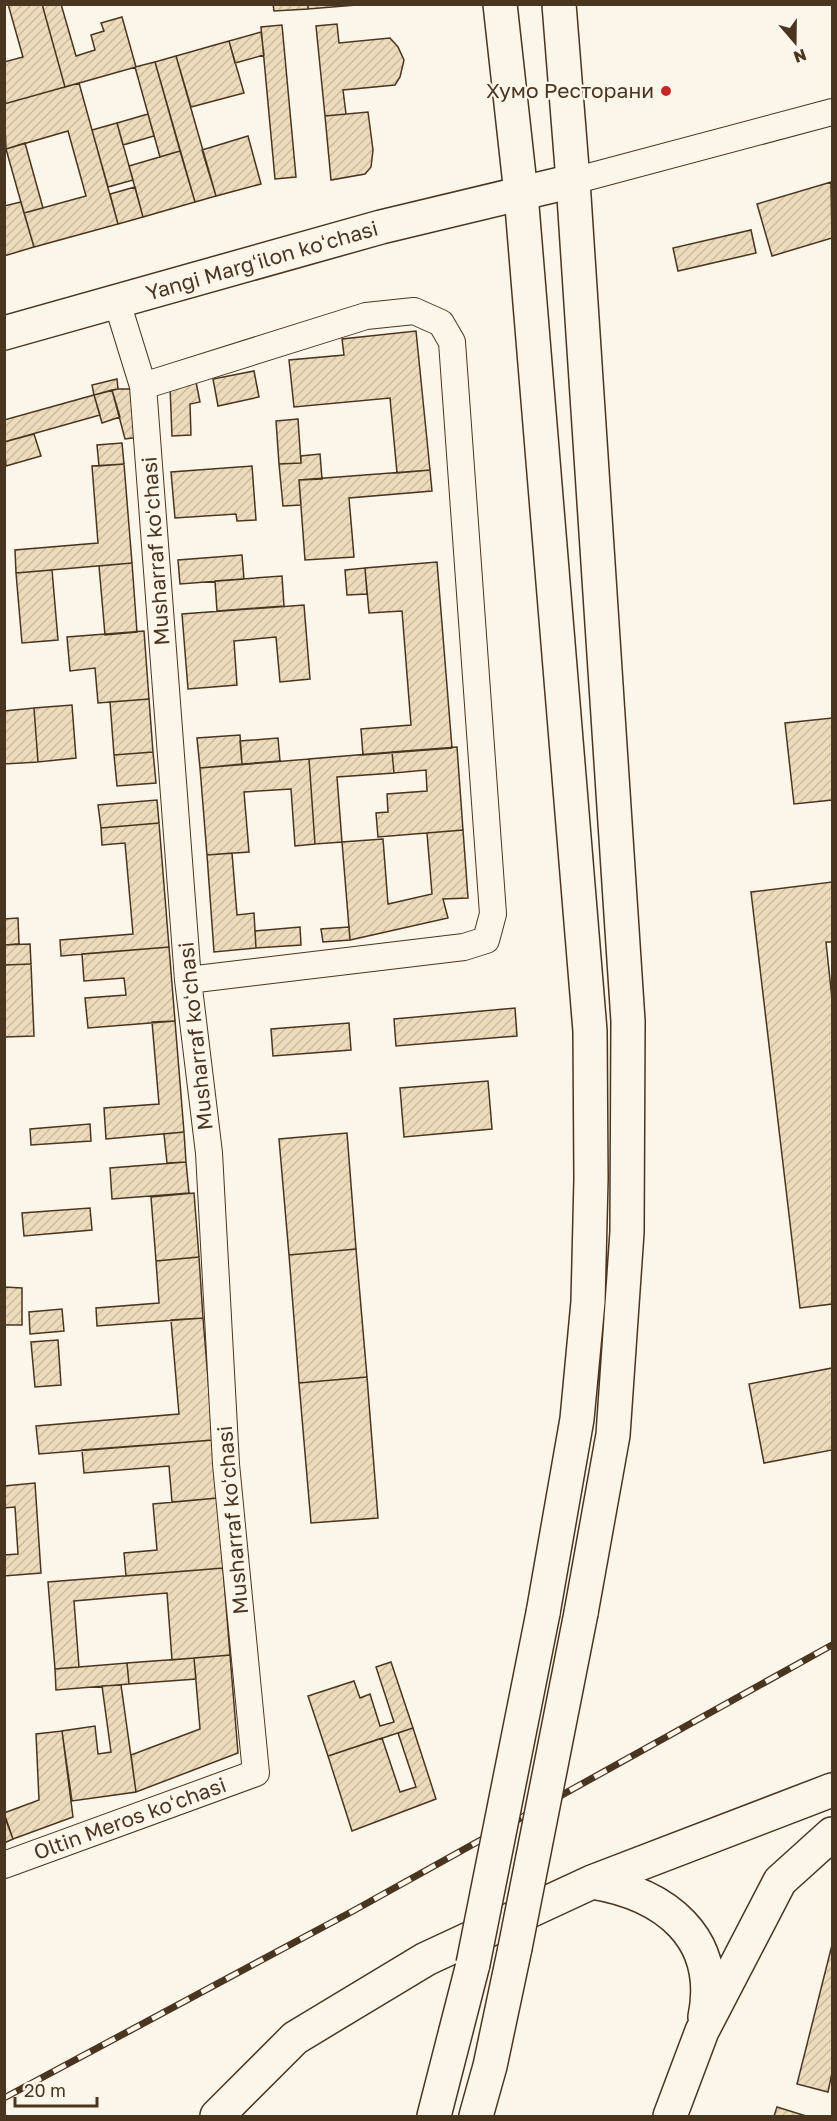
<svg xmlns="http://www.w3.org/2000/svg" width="837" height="2121" font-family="'Golos Text',sans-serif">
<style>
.building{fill:url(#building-hatch);stroke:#4a3520;stroke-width:1.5}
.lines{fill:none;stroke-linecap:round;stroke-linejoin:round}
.street-casing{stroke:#4a3520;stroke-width:28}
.secondary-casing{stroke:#4a3520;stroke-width:36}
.primary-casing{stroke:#4a3520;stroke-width:36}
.street{stroke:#fbf6e9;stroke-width:26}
.secondary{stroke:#fbf6e9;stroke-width:33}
.primary{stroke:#fbf6e9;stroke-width:33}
.rail-casing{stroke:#4a3520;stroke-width:7}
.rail{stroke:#fbf6e9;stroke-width:4.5;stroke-dasharray:14;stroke-linecap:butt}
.primary-bridge-casing{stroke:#4a3520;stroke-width:36;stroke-linecap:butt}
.primary-bridge{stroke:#fbf6e9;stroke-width:33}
.poi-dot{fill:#c62828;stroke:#fbf6e9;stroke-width:2}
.labels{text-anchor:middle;stroke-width:4.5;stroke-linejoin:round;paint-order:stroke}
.poi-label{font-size:21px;fill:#4a3520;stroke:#fbf6e9;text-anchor:end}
.street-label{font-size:21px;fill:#4a3520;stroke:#fbf6e9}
</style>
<defs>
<pattern id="building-hatch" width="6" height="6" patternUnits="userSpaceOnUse" patternTransform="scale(1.5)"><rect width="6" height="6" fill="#ecdcbc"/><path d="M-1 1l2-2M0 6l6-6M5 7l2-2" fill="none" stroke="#ccbda1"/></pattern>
</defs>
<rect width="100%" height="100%" fill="#fbf6e9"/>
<!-- building -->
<path class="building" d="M8,4h34l23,83 -61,17v-42l19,-5z
M42,4h19l15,52 19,-6 -4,-15 13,-4 -3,-8 21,-6 14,50 -71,20z
M273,4h35v5l-34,2z
M308,4h48v1l-48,4z
M337,24l2,19 51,-5 8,9 6,13 -4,17 -5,8 -52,5 3,24 -21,2 -9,-90z
M282,25l14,152 -21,2 -14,-152z
M261,32l3,23 -29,8 -6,-22z
M229,41l15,52 -53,14 -15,-51z
M176,56l40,140 -21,6 -40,-140z
M155,62l25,89 -20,6 -25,-90z
M79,83l39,141 -84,23 -10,-34 62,-17 -18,-65 -62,18 -2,-45z
M368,112l5,38 -2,17 -6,7 -34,6 -6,-64z
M148,114l6,22 -31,9 -6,-22z
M117,123l16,57 -25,7 -16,-57z
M248,136l13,48 -45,12 -14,-46z
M25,143l18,65 -19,5 -18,-64z
M180,151l15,51 -52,15 -14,-51z
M831,182l1,56 -60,18 -15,-52z
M135,187l8,30 -25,7 -8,-30z
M21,202l13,45 -30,9v-50z
M751,230l5,23 -78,18 -5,-23z
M416,331l14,139 -33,3 -7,-75 -96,9 -5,-47 55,-5 -2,-16z
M254,371l5,26 -41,9 -5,-27z
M117,379l1,10 -24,6 -2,-10z
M196,382l4,20 -10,2 1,31 -19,1 -2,-49z
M118,389h16l6,48 -15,2 -13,-49z
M112,390l8,27 -18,6 -8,-28z
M94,395l6,20 -96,27v-22z
M298,419l3,44 -22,1 -3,-43z
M34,434l7,22 -35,10 -2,-24z
M122,443l2,21 -25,2 -2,-21z
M320,454l2,25 -23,1 2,25 -18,1 -4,-42 22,-1v-7z
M124,464l8,99 -116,10 -1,-23 83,-7 -6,-77z
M252,466l4,54 -19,1 -1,-7 -61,4 -4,-46z
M430,470l2,21 -83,7 5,59 -49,3 -6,-80z
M242,555l2,24 -64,5 -2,-24z
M437,562l15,186 -89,7 -2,-26 50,-4 -9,-114 -33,2 -4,-45z
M132,563l5,69 -32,3 -6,-69z
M365,568l2,26 -20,1 -2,-25z
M52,570l6,70 -36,3 -6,-70z
M282,576l2,30 -67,5 -2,-30z
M304,605l6,74 -30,3 -4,-45 -42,4 3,44 -49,4 -6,-75z
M144,631l5,68 -51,4 -3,-35 -25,3 -3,-34z
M149,699l4,53 -39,3 -4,-53z
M72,705l4,53 -38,4 -4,-54z
M34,708l4,54 -34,2v-53z
M832,718v82l-38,4 -9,-81z
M240,735l2,29 -42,4 -3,-30z
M278,738l2,23 -38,3 -2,-23z
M457,747l6,83 -85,7 -2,-24 12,-1 -1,-18 40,-3 -1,-21 -32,3 -2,-21z
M153,752l3,31 -39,3 -3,-31z
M392,752l2,21 -57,4 5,65 -27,2 -6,-85z
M309,759l6,85 -20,2 -4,-57 -47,3 5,60 -42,3 -7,-87z
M157,800l2,23 -58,5 -3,-23z
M159,823l10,124 -108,9 -1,-16 73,-6 -8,-91 -23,2 -1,-17z
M463,830l5,68 -25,1 5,19 -98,22 -8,-98 41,-3 5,65 44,-10 -5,-61z
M232,853l5,62 17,-2 2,35 -42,4 -7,-97z
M832,882v60h-6l6,57v305l-32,4 -49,-416z
M18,918l1,26 -15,1v-26z
M300,927l1,18 -45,3 -1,-17z
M349,927l1,13 -27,2 -2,-13z
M30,944l1,20 -27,1v-20z
M169,947l6,74 -87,7 -3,-30 41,-3 -2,-17 -40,3 -2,-27z
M31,964l3,72 -29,1 -1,-72z
M515,1008l2,28 -121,10 -2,-27z
M175,1021l9,111 -78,7 -2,-31 55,-4 -7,-82z
M349,1023l2,27 -78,6 -2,-27z
M488,1081l4,48 -88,8 -4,-49z
M90,1124l1,17 -60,4 -1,-16z
M184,1132l2,30 -19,1 -3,-29z
M347,1133l9,116 -67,6 -10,-116z
M186,1162l3,31 -77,6 -2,-31z
M194,1193l5,64 -43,4 -5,-64z
M90,1208l2,22 -68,6 -2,-23z
M356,1249l11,128 -68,6 -10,-128z
M199,1257l4,61 -106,8 -1,-18 63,-5 -3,-42z
M4,1287l18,1v37h-18z
M62,1309l2,22 -34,3 -1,-22z
M203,1318l10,122 -174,14 -3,-28 143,-12 -8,-94z
M58,1340l3,45 -26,2 -4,-45z
M832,1368v82l-68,13 -15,-79z
M367,1377l11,141 -67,5 -12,-140z
M213,1440l5,58 -46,4 -3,-36 -85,7 -2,-23z
M35,1483l6,90 -37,3v-21l14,-1 -3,-47 -11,1v-22z
M218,1498l5,70 -97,8 -2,-23 33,-3 -4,-46z
M223,1568l7,87 -58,5 -5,-67 -93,8 5,66 -24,2 -7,-87z
M230,1655l8,98 -102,39 -5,-37 69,-26 -6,-71z
M194,1658l2,21 -67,5 -2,-21z
M391,1662l22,66 -85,28 -20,-60 46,-15 6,17 10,-4 10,32 14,-4 -18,-55z
M127,1663l2,21 -73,6 -1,-21z
M121,1685l15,107 -64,9 -10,-70 33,-5 3,28 13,-2 -9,-66z
M413,1728l23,71 -84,32 -24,-75 54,-18 18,54 16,-5 -18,-54z
M62,1731l11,86 -60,22 -9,-26 35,-13 -3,-66z
M5,1818l8,21 -9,4v-24z
M832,1945v128l-4,19 -31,-8z
M777,2107l29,9h-32z"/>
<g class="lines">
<defs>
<path id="street" d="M573,181l259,-69
M143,386l223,-70 48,-5 27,12 11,19 41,572 -7,26 -22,7 -276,33
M4,1865l252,-92 -30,-309 -17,-311 -21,-173 -45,-594 -26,-84"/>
<path id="secondary" d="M4,333l377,-106 192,-46
M592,1882c73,12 129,55 113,135
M217,2116l78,-78 131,-79 166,-77 240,-92
M670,2116l32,-85 78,-150 52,-47"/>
<path id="primary" d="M500,4l21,190 69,837 1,148 -3,123 -11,117 -34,194
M559,4l14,177 55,840 -1,211 -14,203 -32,178
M434,2116l39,-152
M476,2116l14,-50 25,-118"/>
</defs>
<!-- street casing -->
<use href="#street" class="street-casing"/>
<!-- secondary casing -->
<use href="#secondary" class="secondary-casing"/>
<!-- primary casing -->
<use href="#primary" class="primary-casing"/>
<!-- street -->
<use href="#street" class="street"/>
<!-- secondary -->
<use href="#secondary" class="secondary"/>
<!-- primary -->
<use href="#primary" class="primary"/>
<defs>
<path id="rail" d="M4,2098l349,-187 479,-266"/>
</defs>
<!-- rail casing -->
<use href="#rail" class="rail-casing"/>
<!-- rail -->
<use href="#rail" class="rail"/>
<defs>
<path id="primary-bridge" d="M515,1948l66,-335
M473,1964l70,-351"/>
</defs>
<!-- primary-bridge casing -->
<use href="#primary-bridge" class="primary-bridge-casing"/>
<!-- primary-bridge -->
<use href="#primary-bridge" class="primary-bridge"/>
</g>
<!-- markers -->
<circle class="poi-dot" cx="666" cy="91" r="6"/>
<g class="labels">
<!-- poi labels -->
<g class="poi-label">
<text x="654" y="98">Хумо Ресторани</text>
</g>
<!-- street labels -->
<g class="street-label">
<text transform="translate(262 261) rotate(-16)" y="7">Yangi Margʻilon koʻchasi</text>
<text transform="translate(156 551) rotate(-94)" y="7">Musharraf koʻchasi</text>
<text transform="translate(196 1036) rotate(-96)" y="7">Musharraf koʻchasi</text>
<text transform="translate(233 1520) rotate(-95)" y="7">Musharraf koʻchasi</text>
<text transform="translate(130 1819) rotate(-20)" y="7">Oltin Meros koʻchasi</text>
</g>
</g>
<!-- border -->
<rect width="837" height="2121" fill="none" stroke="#4a3520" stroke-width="12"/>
<!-- north arrow -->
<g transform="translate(795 42) rotate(160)" stroke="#fbf6e9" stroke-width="4.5" paint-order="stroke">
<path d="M0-4.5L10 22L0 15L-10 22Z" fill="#4a3520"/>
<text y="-9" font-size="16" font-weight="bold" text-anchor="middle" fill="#4a3520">N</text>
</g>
<!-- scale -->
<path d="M15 2097v9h82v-9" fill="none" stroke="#4a3520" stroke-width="3"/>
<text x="24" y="2097" font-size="18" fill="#4a3520" stroke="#fbf6e9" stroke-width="4.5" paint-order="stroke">20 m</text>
</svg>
